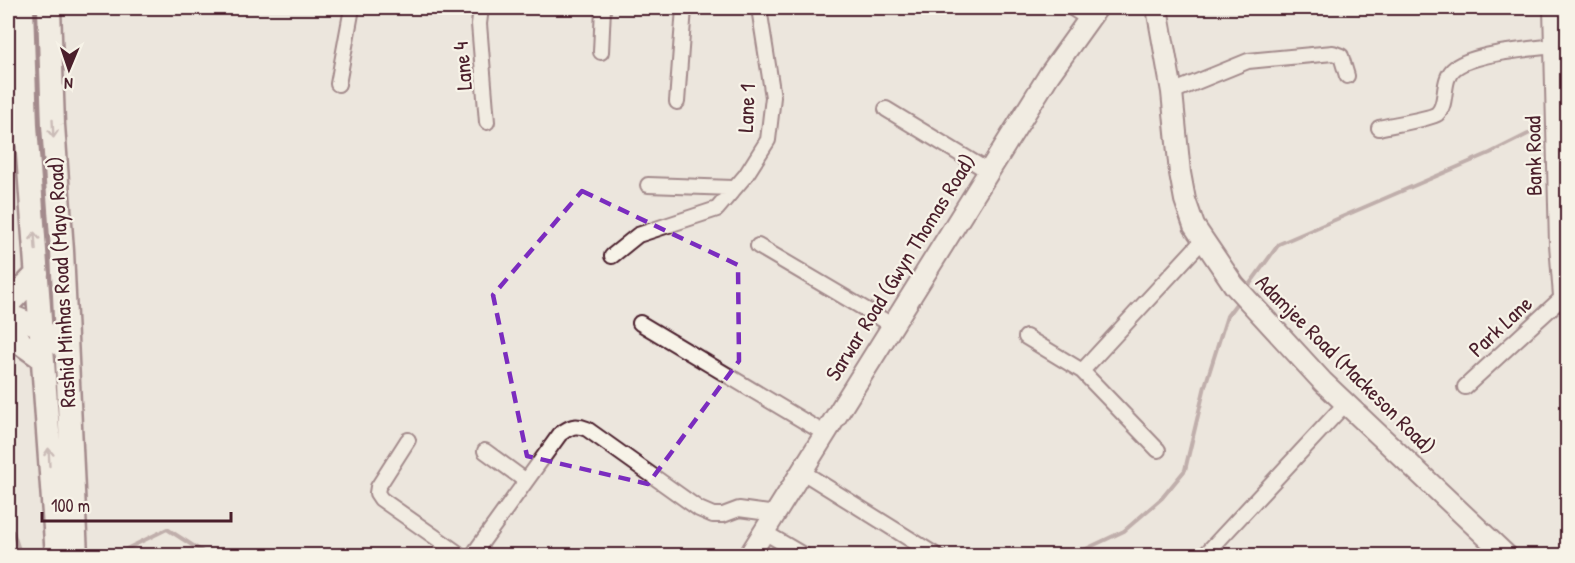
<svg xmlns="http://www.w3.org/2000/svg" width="1575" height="563" font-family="'Patrick Hand',sans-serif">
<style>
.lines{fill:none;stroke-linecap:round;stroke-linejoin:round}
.stream{stroke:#896c6f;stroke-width:4}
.street-casing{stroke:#4a1f2b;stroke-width:18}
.secondary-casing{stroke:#4a1f2b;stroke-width:24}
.primary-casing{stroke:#4a1f2b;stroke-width:27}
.street{stroke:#f7f3e8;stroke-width:14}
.secondary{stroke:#f7f3e8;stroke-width:20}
.primary{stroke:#f7f3e8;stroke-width:22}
.oneway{stroke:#a0898a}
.marked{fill:none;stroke:#7b2cbf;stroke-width:4.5;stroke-dasharray:12 8;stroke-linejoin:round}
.labels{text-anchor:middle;stroke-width:4.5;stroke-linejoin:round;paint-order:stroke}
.street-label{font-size:22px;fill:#4a1f2b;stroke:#f7f3e8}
</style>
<rect width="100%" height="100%" fill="#ece6dd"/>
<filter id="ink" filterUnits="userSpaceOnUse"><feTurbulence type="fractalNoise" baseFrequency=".0167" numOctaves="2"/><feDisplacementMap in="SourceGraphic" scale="12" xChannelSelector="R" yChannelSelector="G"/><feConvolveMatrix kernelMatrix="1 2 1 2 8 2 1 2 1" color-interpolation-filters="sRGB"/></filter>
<g filter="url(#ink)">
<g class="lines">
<!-- stream -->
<path class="stream" d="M1249,285l30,-41 211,-91 38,-19
M8,528l5,4 8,24
M112,556l55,-27 42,27
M1071,556l53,-25 38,-33 23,-28 20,-84 22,-70 9,-12"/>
<defs>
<path id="street" d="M481,8l-2,16 8,98
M1072,8l17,11
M601,52l2,-44
M338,84l14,-76
M1172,92l76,-31 85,-8 8,3 6,20
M677,102l7,-94
M886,109l102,62
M1379,128c11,-3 51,-9 58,-14 12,-10 3,-35 18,-46 19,-15 76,-19 100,-22
M648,185l85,3
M758,246l134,79
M612,256l26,-21 79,-26 29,-34 22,-35 5,-43 -14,-89
M640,323l184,110
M1026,337l56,34 76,79
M1082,371l121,-131
M1465,387l99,-91
M408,440l-30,47 -1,6 4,6 81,57
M485,451l41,30
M801,471l136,85
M764,532l41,24
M472,556l88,-122c10,-7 15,-10 27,-5l112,80 14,6h10l16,-6 37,5
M1204,556l142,-153"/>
<path id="secondary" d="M1157,8l15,84 8,81 5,27 9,26 40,59 89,97 184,174
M1554,8l6,236 4,52 4,7
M8,314l32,13 25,23
M749,556l300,-481 48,-67"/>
<path id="primary" d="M22,8l4,118 31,430
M49,8l4,117 9,126 14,305
M8,304l29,-30
M8,323l14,21 20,14"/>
</defs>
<!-- street casing -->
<use href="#street" class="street-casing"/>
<!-- secondary casing -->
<use href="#secondary" class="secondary-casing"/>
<!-- primary casing -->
<use href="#primary" class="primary-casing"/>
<!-- street -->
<use href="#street" class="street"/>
<!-- secondary -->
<use href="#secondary" class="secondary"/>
<!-- primary -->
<use href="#primary" class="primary"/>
</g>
<!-- one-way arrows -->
<defs><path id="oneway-shaft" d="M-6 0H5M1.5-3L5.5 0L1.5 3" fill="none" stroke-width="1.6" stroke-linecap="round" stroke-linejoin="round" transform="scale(1.5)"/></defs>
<g class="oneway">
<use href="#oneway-shaft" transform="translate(53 129) rotate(87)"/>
<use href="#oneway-shaft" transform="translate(35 241) rotate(-94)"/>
<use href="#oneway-shaft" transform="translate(49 457) rotate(-93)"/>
</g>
</g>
<!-- marked area -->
<path d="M0 0H1575V563H0ZM582,191l156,74 1,96 -91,123 -121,-28 -34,-161z" fill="#ece6dd" fill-opacity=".55" fill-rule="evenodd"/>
<path class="marked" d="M582,191l156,74 1,96 -91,123 -121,-28 -34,-161z"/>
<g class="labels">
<!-- street labels -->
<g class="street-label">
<text transform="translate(462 66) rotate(-95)" y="8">Lane 4</text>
<text transform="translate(746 108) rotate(-87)" y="8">Lane 1</text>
<text transform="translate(1533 156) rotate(-91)" y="8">Bank Road</text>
<text transform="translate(900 267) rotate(-58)" y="8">Sarwar Road (Gwyn Thomas Road)</text>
<text transform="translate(61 282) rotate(-93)" y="8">Rashid Minhas Road (Mayo Road)</text>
<text transform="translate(1500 326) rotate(-43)" y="8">Park Lane</text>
<text transform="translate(1346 364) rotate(45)" y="8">Adamjee Road (Mackeson Road)</text>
</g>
</g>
<!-- margin -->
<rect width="1575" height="563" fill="none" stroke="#f7f3e8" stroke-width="30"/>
<rect x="15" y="15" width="1545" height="533" fill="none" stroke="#4a1f2b" stroke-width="2" filter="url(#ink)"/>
<!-- north arrow -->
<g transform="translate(69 69) rotate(182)" stroke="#f7f3e8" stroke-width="4.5" paint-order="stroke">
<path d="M0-4.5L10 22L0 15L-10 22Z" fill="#4a1f2b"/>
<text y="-9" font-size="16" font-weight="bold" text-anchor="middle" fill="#4a1f2b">N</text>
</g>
<!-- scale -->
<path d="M42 512v9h189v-9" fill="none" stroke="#4a1f2b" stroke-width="3"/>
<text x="51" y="512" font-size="18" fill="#4a1f2b" stroke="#f7f3e8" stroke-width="4.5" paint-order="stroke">100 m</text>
</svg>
